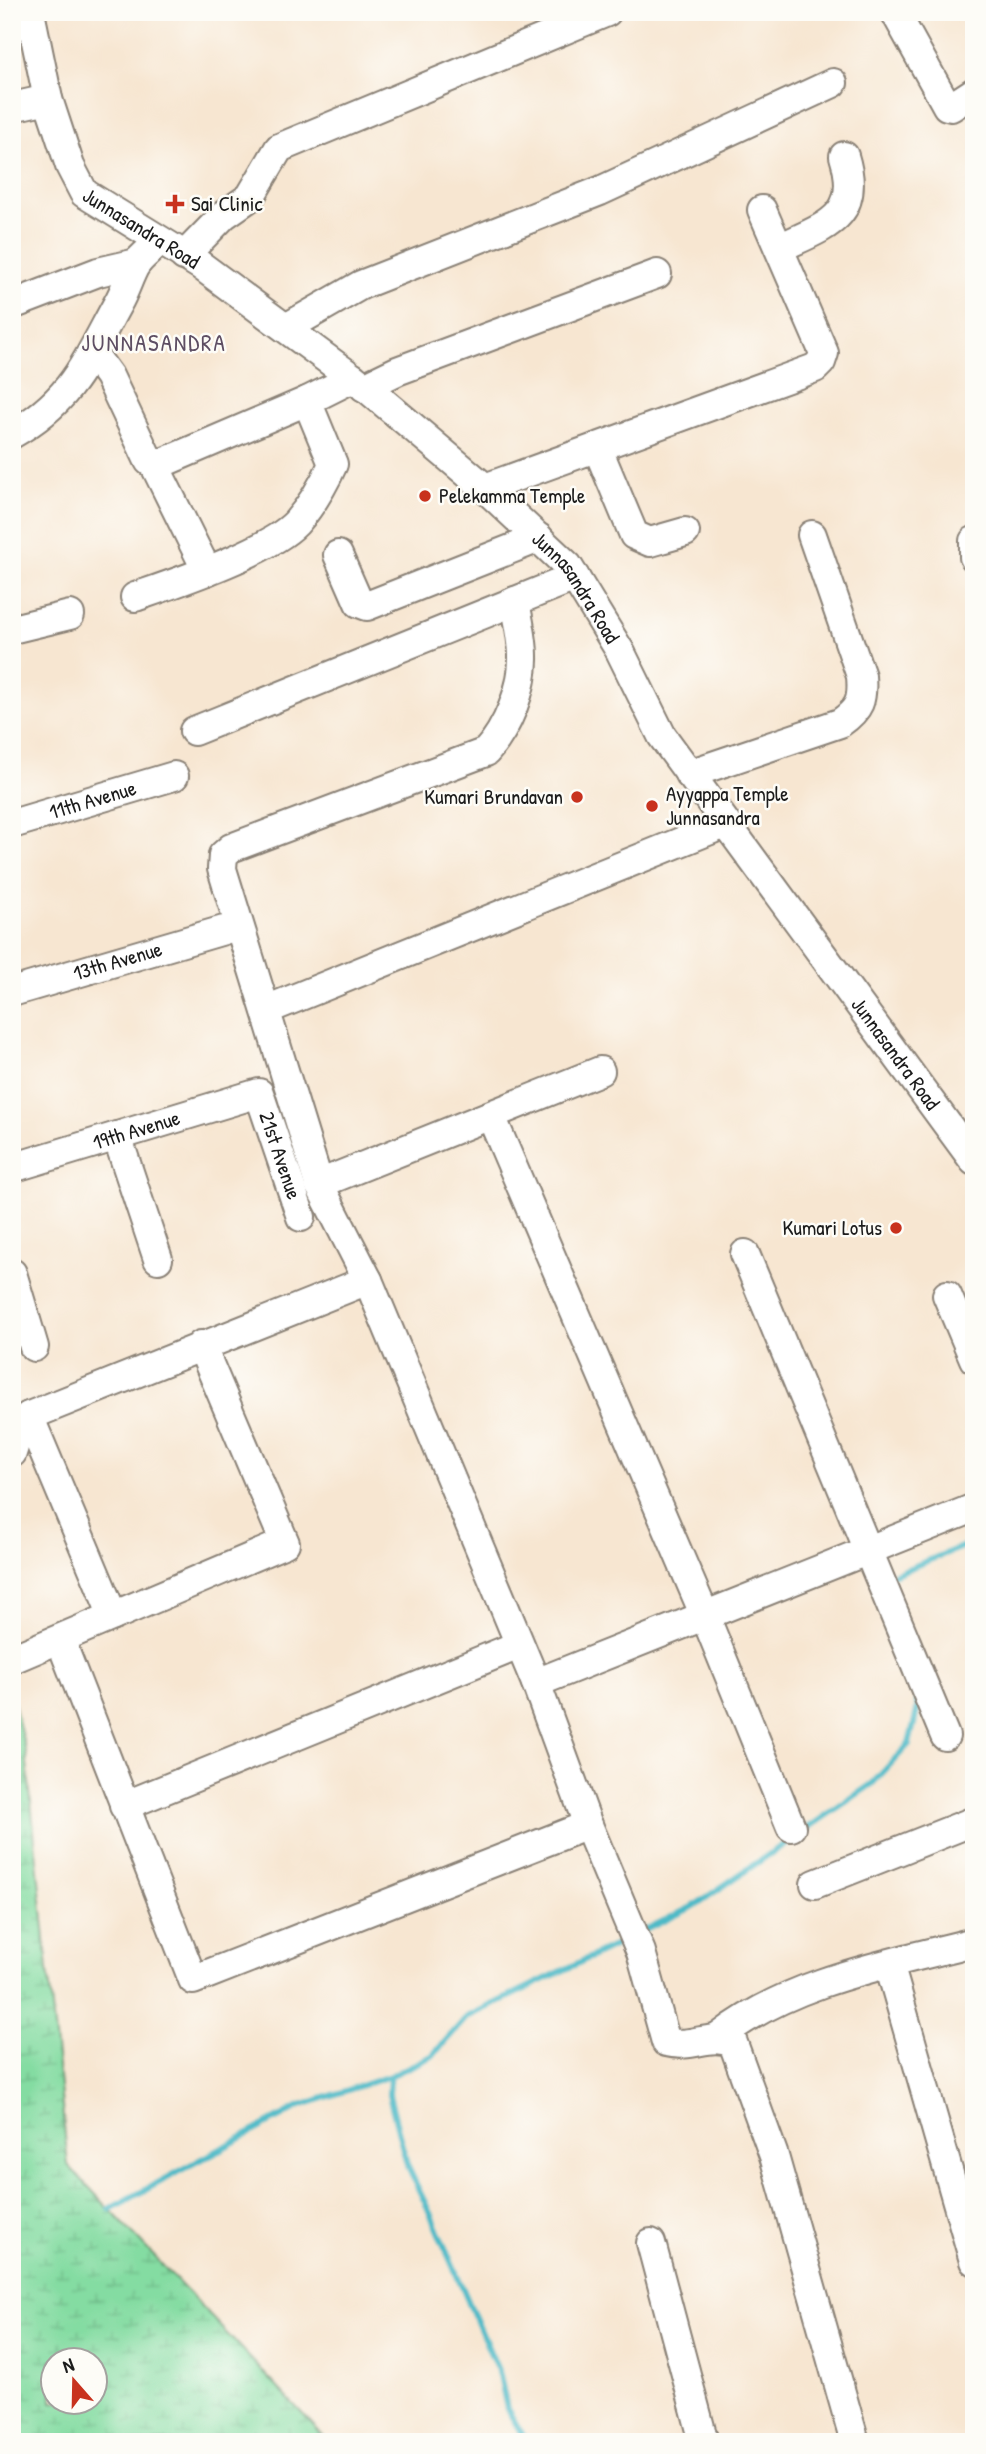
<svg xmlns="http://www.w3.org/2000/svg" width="986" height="2454" font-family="'Patrick Hand',sans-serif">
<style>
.wetland{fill:url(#wetland-marsh);stroke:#507c5f;stroke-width:2;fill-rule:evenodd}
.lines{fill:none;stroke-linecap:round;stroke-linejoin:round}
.stream{stroke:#4dbac7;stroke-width:6}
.minor-casing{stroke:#8a8176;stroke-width:32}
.minor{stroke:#fff;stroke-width:28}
.poi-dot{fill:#c8321e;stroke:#fdfcf7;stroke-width:2.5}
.labels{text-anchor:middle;stroke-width:5;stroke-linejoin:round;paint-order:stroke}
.poi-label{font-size:21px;fill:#1c1c1c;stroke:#fdfcf7;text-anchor:start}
.street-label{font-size:21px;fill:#1c1c1c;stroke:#fdfcf7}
.neighbourhood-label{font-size:23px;letter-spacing:2px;fill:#5e4e63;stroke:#fdfcf7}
</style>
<defs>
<pattern id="wetland-marsh" width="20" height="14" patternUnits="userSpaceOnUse" patternTransform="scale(1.75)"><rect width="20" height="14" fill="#84dca2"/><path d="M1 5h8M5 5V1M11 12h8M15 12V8" fill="none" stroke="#71bc8b"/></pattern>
</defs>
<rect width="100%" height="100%" fill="#fdfcf7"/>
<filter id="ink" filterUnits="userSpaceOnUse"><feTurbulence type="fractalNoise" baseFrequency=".0143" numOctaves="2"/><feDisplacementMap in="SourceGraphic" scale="14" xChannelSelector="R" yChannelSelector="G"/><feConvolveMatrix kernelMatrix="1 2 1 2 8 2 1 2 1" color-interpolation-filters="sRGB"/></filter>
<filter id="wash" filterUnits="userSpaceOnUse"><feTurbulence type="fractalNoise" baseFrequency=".00686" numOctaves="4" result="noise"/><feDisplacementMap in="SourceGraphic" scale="28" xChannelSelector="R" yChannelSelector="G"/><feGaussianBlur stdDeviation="1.57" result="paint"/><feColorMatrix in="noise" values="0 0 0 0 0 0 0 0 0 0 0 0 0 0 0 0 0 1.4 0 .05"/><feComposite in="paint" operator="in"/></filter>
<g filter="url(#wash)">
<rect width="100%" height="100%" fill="#f7e6d1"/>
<!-- wetland -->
<path class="wetland" d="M12,1696l14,56 42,413 261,277h-317zM52,2360h42v42h-42z"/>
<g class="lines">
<!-- stream -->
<path class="stream" d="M890,1576l84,-34
M641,1932l53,-26 178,-122 37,-40 9,-37 -2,-6
M390,2076l-1,19 18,70 23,48 70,162 7,34 20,33
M110,2209l190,-103 90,-30 42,-20 35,-39 161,-78"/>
</g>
</g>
<g filter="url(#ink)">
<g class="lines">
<defs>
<g id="minor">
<path id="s1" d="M30,12l18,87 22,67 14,27 116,72 169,125 116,98 83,78 52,85 42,85 312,425"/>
<path d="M895,12l52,94 4,1 23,-15"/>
<path d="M12,107l36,-8"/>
<path d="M779,248c47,-22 84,-31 65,-92"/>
<path d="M184,256l40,-41 26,-18 29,-49 328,-136"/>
<path d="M12,305l86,-33 39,-9"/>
<path d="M286,328l75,-43 239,-94 233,-108"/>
<path d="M93,354l16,22 40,85 6,5"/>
<path d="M364,387l33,-16 260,-97"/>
<path d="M12,434c61,-34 74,-73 106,-131 7,-12 11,-27 18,-39 6,-8 16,-15 23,-23"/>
<path d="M597,447l37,88 16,7 35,-10"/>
<path d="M485,488l330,-120 6,-6 3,-9 -62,-143"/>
<path d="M974,541v16"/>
<path d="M338,555l21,48 8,3 172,-68"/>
<path d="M207,571l-52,-105 152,-65 46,-23"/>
<path d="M135,597c40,-14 133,-45 161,-74 15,-17 28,-39 37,-59l-26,-63"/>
<path d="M515,601c3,18 8,37 8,55 1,32 -16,73 -37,96l-255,96 -8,7 -1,14 97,315 49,96 168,403"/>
<path d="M12,629l58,-14"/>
<path d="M194,731l381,-154"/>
<path d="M689,774l151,-51c20,-14 23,-23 21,-47l-49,-141"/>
<path id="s2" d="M12,824l162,-48"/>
<path id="s3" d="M12,992l212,-62"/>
<path d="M266,1010l459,-186"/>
<path d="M491,1116l214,500 86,211"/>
<path d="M117,1136l41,123"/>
<path id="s4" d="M12,1168l247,-75 42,124"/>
<path d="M319,1184l281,-113"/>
<path d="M745,1254l200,482"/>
<path d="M12,1273l22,74"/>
<path d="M947,1295l27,64"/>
<path d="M29,1416l84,200"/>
<path d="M12,1453l10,-32 7,-5 339,-136"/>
<path d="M60,1639l133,341 395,-155"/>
<path d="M12,1659l273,-116 -84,-198"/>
<path d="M124,1806l395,-161"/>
<path d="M815,1884l159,-63"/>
<path d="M889,1964l85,297"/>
<path d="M719,2037c71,-56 169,-73 255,-95"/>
<path d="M651,2243l53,199"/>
<path d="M855,2442l-81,-286 -41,-113c-25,-11 -38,6 -67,-1l-25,-90 -53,-127 -52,-142 438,-175"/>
</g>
</defs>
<!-- minor casing -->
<use href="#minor" class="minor-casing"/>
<!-- minor -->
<use href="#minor" class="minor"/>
</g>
</g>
<!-- markers -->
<g class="poi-dot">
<path d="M171.5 193.5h7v7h7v7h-7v7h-7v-7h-7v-7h7z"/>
<circle cx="425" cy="496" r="7"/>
<circle cx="577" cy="797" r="7"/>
<circle cx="652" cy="806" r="7"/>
<circle cx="896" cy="1228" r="7"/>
</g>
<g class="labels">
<!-- poi labels -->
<g class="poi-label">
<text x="191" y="211">Sai Clinic</text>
<text x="439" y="503">Pelekamma Temple</text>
<text x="666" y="801">Ayyappa Temple<tspan x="666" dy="24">Junnasandra</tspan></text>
<text x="563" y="804" text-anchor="end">Kumari Brundavan</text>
<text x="882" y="1235" text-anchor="end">Kumari Lotus</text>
</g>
<!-- street labels -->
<g class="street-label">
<text dy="7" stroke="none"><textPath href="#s1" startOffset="257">Junnasandra Road</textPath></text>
<text dy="7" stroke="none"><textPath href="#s1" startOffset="824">Junnasandra Road</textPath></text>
<text dy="7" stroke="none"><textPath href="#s2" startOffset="84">11th Avenue</textPath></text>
<text dy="7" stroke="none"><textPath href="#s3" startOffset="110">13th Avenue</textPath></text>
<text dy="7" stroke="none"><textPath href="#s1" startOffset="1391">Junnasandra Road</textPath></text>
<text dy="7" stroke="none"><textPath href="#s4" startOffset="130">19th Avenue</textPath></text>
<text dy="7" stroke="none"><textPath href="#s4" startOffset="324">21st Avenue</textPath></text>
</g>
<!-- neighbourhood labels -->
<g class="neighbourhood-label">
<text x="154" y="351">JUNNASANDRA</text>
</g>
</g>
<!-- margin -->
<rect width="986" height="2454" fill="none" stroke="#fdfcf7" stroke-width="42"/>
<!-- north arrow -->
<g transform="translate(74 2381) rotate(340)"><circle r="33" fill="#fdfcf7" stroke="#a3a29f" stroke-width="2"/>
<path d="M0-5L12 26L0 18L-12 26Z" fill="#c8321e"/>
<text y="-10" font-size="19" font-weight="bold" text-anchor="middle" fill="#1c1c1c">N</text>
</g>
</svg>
